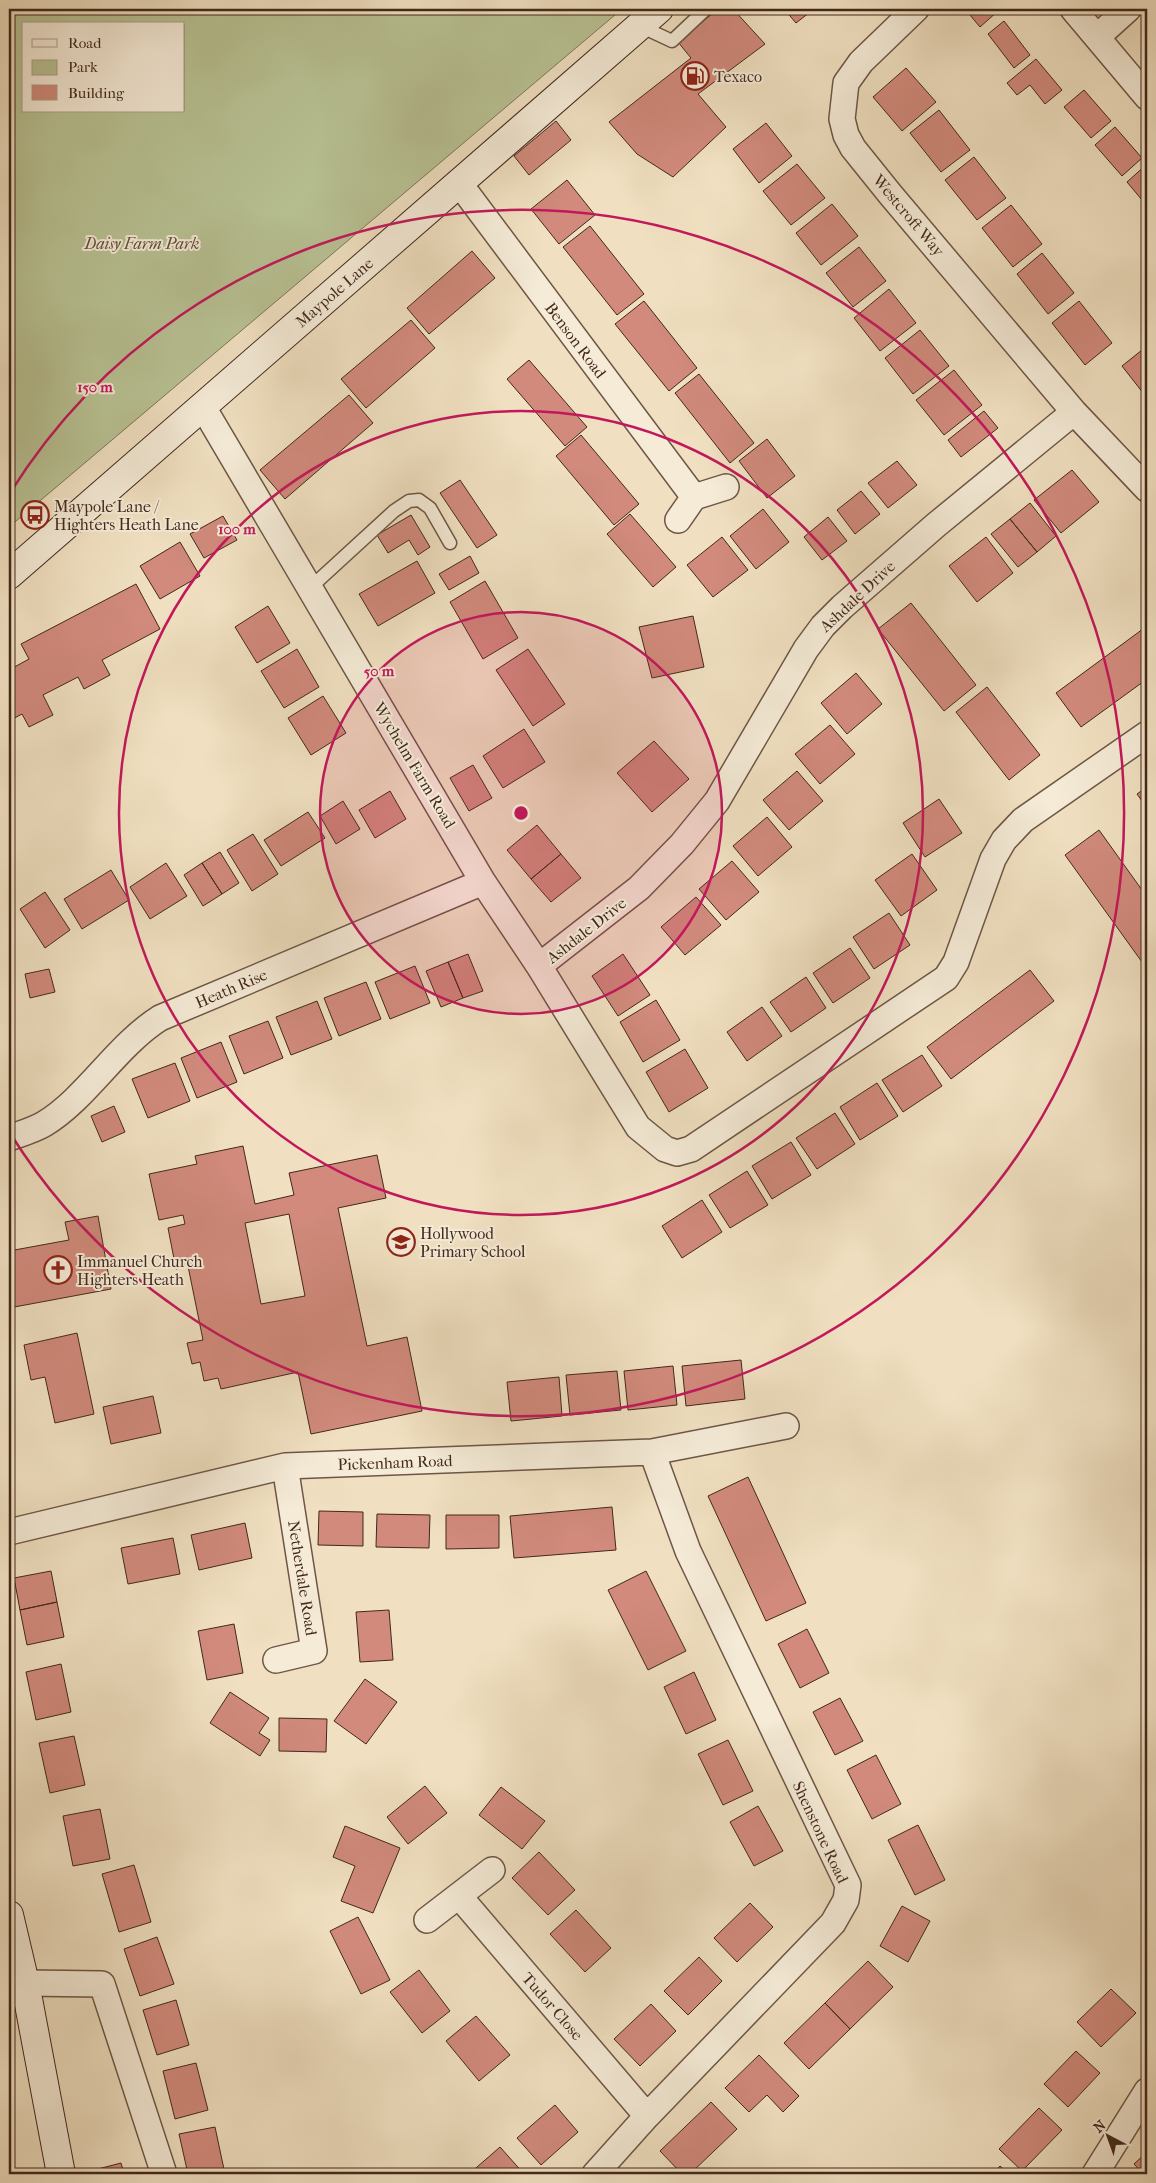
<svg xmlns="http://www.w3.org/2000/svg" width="1156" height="2183" font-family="'IM FELL French Canon',serif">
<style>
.green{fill:#b8c294;stroke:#7d7558;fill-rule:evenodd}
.building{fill:#d18a7c;stroke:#42281d;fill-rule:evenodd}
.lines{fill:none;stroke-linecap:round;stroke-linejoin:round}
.lane-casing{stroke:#6e5646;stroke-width:15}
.street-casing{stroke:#6e5646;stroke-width:28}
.secondary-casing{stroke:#42281d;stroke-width:30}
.lane{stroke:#f5ebd7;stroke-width:12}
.street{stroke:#f5ebd7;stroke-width:25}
.secondary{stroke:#f5ebd7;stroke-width:28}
.ring{fill:none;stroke:#c2185b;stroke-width:2.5}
.labels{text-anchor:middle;stroke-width:4;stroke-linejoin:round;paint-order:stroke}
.poi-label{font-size:16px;fill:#42281d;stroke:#f5ebd7;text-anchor:start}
.street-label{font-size:16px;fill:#42281d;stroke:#f5ebd7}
.park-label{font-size:16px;font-style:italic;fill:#604e3b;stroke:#f5ebd7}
.centre{fill:#c2185b;stroke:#f5ebd7;stroke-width:2.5}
.ring-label{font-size:15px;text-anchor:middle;font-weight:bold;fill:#c2185b;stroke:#f5ebd7;stroke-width:4;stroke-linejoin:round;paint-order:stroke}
</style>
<rect width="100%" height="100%" fill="#f0e0c1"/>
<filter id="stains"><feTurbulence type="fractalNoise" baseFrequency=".004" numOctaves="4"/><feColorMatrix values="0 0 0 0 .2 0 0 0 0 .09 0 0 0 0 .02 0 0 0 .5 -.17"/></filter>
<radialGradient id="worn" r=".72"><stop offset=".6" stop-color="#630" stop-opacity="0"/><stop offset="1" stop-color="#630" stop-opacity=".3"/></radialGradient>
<!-- green -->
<path class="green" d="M9,9h613l-613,518zM24,24h160v87h-160z"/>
<!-- building -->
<path class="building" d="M718,9h15l32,35 -67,50 28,33 -53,50 -36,-23 -28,-32 82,-64 -13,-16z
M784,9h30l-18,14z
M965,9h31l2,2 -18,16z
M1004,21l26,34 -16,13 -26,-34z
M1036,59l26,31 -17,14 -15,-19 -13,10 -10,-12z
M906,68l30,34 -34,29 -29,-34z
M1084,90l27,31 -20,17 -27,-31z
M939,110l31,40 -29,22 -31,-39z
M556,121l15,19 -42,35 -15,-19z
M766,123l26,33 -33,27 -26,-34z
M1115,127l27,31 -20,18 -27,-31z
M974,157l32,41 -29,22 -32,-40z
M797,164l28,34 -34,27 -28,-34z
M1147,164v42l-20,-24z
M567,180l28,35 -36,29 -28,-35z
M832,204l26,32 -37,29 -25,-32z
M1011,205l31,39 -29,23 -31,-39z
M590,226l54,68 -27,21 -54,-68z
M859,247l27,34 -33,26 -27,-34z
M472,251l23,27 -66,56 -22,-26z
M1042,253l32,40 -26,21 -31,-40z
M889,289l27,34 -36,28 -26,-33z
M644,301l53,67 -28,23 -54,-67z
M1079,301l33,42 -27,22 -33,-42z
M411,320l24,28 -69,60 -25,-29z
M920,330l29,36 -36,28 -28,-36z
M1147,346v52l-25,-32z
M529,360l58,67 -22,19 -58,-67z
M954,370l28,35 -38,30 -28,-35z
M699,374l55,69 -24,20 -55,-70z
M349,395l24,28 -88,76 -25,-29z
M984,411l14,17 -37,29 -13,-17z
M581,435l58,69 -25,21 -58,-69z
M767,439l28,37 -28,22 -28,-37z
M897,461l20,24 -29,23 -20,-25z
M1072,470l27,32 -38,31 -27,-33z
M460,480l37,55 -20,13 -37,-55z
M861,491l19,23 -25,20 -18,-24z
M1030,503l26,33 -19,16 -27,-33z
M763,509l26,33 -33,27 -26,-33z
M630,514l46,53 -23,20 -46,-53z
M411,515l19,32 -12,8 -9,-15 -21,13 -11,-18z
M223,516l14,24 -33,18 -14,-24z
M828,517l19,24 -25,19 -18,-23z
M1010,519l27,33 -19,15 -27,-33z
M722,537l26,33 -35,27 -26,-32z
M986,537l27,36 -36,29 -28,-36z
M180,542l20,34 -40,23 -20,-33z
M470,556l9,17 -30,17 -10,-16z
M417,561l18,32 -57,33 -19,-32z
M485,581l33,57 -35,21 -33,-57z
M136,584l24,45 -58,31 8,15 -26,14 -6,-12 -35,18 10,20 -24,12 -7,-13 -13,7v-51l20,-11 -8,-15z
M911,603l65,82 -32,26 -66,-82z
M268,606l22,37 -33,20 -22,-36z
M693,616l11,51 -52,11 -13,-51z
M1147,626v53l-66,48 -25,-34z
M297,649l22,38 -35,21 -23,-37z
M528,649l37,55 -32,22 -37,-56z
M856,673l26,31 -35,30 -26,-31z
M987,687l53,68 -31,25 -53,-68z
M323,696l23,37 -35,22 -23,-37z
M830,725l25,29 -35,30 -25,-30z
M524,729l21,33 -42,26 -20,-32z
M654,741l35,38 -37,33 -35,-39z
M473,765l19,33 -23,13 -19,-33z
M797,771l26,30 -34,29 -26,-30z
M1147,787v21l-10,-14z
M390,791l16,28 -31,19 -16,-28z
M939,799l23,34 -37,24 -22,-34z
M343,801l17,28 -24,15 -16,-28z
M308,812l17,26 -44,28 -17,-26z
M767,817l25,30 -34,29 -25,-30z
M537,825l24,29 -30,25 -24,-29z
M1099,830l48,67v72l-82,-114z
M253,834l25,40 -26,17 -25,-41z
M220,852l19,31 -17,11 -20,-31z
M561,854l20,24 -30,24 -20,-23z
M912,854l25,36 -36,26 -26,-36z
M732,861l27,31 -33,28 -27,-31z
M166,863l21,33 -37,23 -20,-32z
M202,863l20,31 -19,12 -19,-31z
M111,870l18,30 -47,29 -18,-30z
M45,892l25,38 -25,18 -25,-39z
M696,897l25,28 -36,30 -24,-28z
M889,913l21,32 -36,24 -21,-32z
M850,948l20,30 -37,25 -20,-30z
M468,954l15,37 -20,7 -15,-36z
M623,954l27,41 -32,21 -26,-40z
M448,962l15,36 -22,9 -15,-36z
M415,966l15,37 -40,16 -15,-37z
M49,969l6,23 -25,6 -5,-24z
M1030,970l24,31 -103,78 -24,-32z
M806,977l20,31 -35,24 -21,-30z
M366,982l15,37 -42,17 -15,-38z
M656,1000l24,40 -37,22 -23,-40z
M317,1001l15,38 -41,16 -15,-38z
M762,1007l20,29 -35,25 -20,-29z
M268,1021l15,37 -39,16 -15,-38z
M221,1042l16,40 -40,16 -16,-40z
M685,1049l23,39 -39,24 -23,-40z
M922,1055l20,31 -39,26 -21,-32z
M175,1063l15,38 -42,17 -16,-39z
M877,1083l21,33 -38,24 -20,-33z
M114,1106l11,26 -23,10 -11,-26z
M835,1113l20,31 -38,25 -21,-31z
M791,1142l20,33 -39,24 -20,-33z
M243,1146l12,58 39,-9 -5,-22 88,-18 9,43 -48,10 29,138 40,-9 15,74 -111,23 -13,-62 -77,17 -3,-11 -14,3 -4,-19 -8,2 -5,-21 16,-3 -15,-74 -12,3 -8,-41 17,-4 -2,-9 -24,5 -10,-46 48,-10 -2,-8zM289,1214l16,82 -44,8 -16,-81z
M747,1171l21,34 -38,23 -21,-33z
M702,1200l20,32 -40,26 -20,-32z
M98,1216l13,73 -102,19v-57l60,-11 -4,-18z
M77,1333l17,81 -39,9 -10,-46 -14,3 -7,-35z
M741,1360l4,39 -59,7 -4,-40z
M673,1366l4,39 -49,5 -4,-39z
M617,1371l4,39 -51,5 -4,-40z
M559,1377l3,39 -51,5 -4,-39z
M153,1396l8,37 -50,11 -8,-37z
M748,1477l58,126 -40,18 -58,-125z
M612,1507l4,43 -102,8 -4,-42z
M319,1511l44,1v34l-45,-1z
M377,1514l53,1 -1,33 -53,-1z
M446,1515h53v33l-53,1z
M245,1523l7,35 -53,12 -8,-35z
M173,1538l7,36 -52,10 -7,-36z
M51,1571l6,31 -37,8 -6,-32z
M646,1571l40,80 -38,19 -40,-80z
M57,1602l7,35 -37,8 -7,-35z
M389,1610l4,50 -33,2 -4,-50z
M234,1624l9,49 -36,7 -9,-49z
M807,1629l22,44 -29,15 -22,-44z
M61,1664l10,48 -35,8 -10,-48z
M694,1672l22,48 -30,14 -22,-47z
M365,1679l32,23 -31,42 -32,-23z
M230,1692l39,26 -10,15 11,7 -10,16 -50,-33z
M840,1698l23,43 -28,14 -22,-43z
M279,1718l48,1 -1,33 -47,-1z
M74,1736l11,49 -35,8 -11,-50z
M728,1740l25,51 -30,14 -25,-51z
M876,1755l25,49 -29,15 -25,-49z
M425,1786l22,27 -39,31 -21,-27z
M501,1787l44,34 -23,28 -43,-34z
M758,1806l25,45 -29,15 -24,-44z
M100,1809l10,50 -37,7 -10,-50z
M918,1825l27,55 -30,15 -27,-55z
M345,1826l55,22 -27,65 -32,-12 14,-35 -22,-9z
M539,1852l36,38 -27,25 -36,-37z
M134,1865l17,57 -32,10 -17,-58z
M750,1903l23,24 -36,35 -23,-24z
M902,1906l28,15 -22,41 -28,-16z
M576,1910l35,38 -26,24 -35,-38z
M358,1917l32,63 -29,14 -31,-63z
M157,1937l17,47 -34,12 -16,-47z
M699,1957l23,24 -34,34 -24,-24z
M868,1961l25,26 -43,42 -25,-26z
M419,1970l31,41 -28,22 -32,-41z
M1111,1989l25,24 -35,34 -24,-25z
M176,2000l13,45 -32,10 -14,-45z
M825,2003l25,26 -41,40 -25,-26z
M651,2004l25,27 -36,35 -26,-27z
M476,2016l34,39 -31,26 -33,-40z
M1076,2051l24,22 -32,34 -24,-23z
M759,2055l40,41 -16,16 -16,-17 -18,17 -24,-24z
M196,2063l12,47 -33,9 -12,-48z
M711,2102l26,27 -47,45h-8l-22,-23z
M555,2105l23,27 -37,33 -24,-27z
M1039,2108l23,22 -40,41 -23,-22z
M215,2127l10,47h-37l-9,-40z
M500,2147l24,27h-55z
M1147,2152v22h-4l-9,-10z
M121,2163l3,11h-25l-1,-5z
M1000,2166l9,8h-16z"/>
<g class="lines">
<defs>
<path id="lane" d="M640,26l32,15 34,-32
M310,588l84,-77 15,-10 10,-1 11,8 20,35"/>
<path id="street" d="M916,9l-55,53 -15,21 -4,36 4,16 7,13 37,46 184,218 73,77
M1073,9l74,88
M1097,37l31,-28
M459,183l235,314
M203,407l280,475 56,84 99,161 27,22 12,4 14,-4 255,-171 10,-16 37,-103 11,-19 19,-20 124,-86
M678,520l16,-23 32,-10
M539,966l100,-78 43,-44 35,-43 89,-152 17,-23 19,-19 94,-82 138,-113
M9,1138c11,-4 25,-8 35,-14 42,-25 72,-78 116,-106l323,-136
M9,1532l276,-66 367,-14 134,-26
M276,1660l38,-9 -29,-185
M459,1896l188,220
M427,1920l65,-50
M25,1983l77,1 62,190
M595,2174l52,-58 186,-193 13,-23 2,-15 -160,-334 -36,-99
M1095,2174l52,-83"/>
<path id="secondary" d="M9,575l650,-566
M9,1915l16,68 36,191"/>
</defs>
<!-- lane casing -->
<use href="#lane" class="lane-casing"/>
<!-- street casing -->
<use href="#street" class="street-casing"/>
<!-- secondary casing -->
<use href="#secondary" class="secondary-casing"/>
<!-- lane -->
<use href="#lane" class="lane"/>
<!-- street -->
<use href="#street" class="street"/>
<!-- secondary -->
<use href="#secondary" class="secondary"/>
</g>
<!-- distance rings -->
<circle cx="521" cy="813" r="201" fill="#c2185b" fill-opacity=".12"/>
<g class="ring">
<circle cx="521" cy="813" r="201"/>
<circle cx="521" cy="813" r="402"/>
<path d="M10 493A603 603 0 1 1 10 1133"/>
</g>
<!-- icons -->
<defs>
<symbol id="fuel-ring" viewBox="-11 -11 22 22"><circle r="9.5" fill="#f5ebd7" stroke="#8f2418" stroke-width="1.5"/><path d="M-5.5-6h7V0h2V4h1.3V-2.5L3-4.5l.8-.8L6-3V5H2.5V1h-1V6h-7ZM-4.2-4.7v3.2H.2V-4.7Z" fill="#8f2418"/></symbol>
<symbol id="bus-ring" viewBox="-11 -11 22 22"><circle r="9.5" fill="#f5ebd7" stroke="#8f2418" stroke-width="1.5"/><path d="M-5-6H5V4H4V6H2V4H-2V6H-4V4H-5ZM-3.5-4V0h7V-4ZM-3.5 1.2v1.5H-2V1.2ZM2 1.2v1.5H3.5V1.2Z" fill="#8f2418"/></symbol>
<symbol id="school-ring" viewBox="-11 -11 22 22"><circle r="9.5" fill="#f5ebd7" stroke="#8f2418" stroke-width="1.5"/><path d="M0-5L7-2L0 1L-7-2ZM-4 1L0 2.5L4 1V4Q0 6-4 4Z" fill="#8f2418"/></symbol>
<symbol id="church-ring" viewBox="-11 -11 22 22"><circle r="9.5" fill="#f5ebd7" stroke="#8f2418" stroke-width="1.5"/><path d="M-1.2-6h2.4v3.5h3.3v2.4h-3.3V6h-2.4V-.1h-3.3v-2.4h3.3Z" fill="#8f2418"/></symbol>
</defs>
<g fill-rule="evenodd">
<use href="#fuel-ring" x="679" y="60" width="32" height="32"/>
<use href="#bus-ring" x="19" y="499" width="32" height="32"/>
<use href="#school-ring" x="385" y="1226" width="32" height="32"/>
<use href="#church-ring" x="42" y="1254" width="32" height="32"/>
</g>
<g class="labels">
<!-- poi labels -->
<g class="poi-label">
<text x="714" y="82">Texaco</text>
<text x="54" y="512">Maypole Lane /<tspan x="54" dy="18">Highters Heath Lane</tspan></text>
<text x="420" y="1239">Hollywood<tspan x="420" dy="18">Primary School</tspan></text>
<text x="77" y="1267">Immanuel Church<tspan x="77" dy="18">Highters Heath</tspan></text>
</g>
<!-- street labels -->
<g class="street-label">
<text transform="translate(909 215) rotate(50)" y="6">Westcroft Way</text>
<text transform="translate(334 292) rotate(-41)" y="6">Maypole Lane</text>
<text transform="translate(576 340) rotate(53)" y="6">Benson Road</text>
<text transform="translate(857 596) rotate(-43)" y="6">Ashdale Drive</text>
<text transform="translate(415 765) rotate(59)" y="6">Wychelm Farm Road</text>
<text transform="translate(586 930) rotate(-38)" y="6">Ashdale Drive</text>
<text transform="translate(231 988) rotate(-23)" y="6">Heath Rise</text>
<text transform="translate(395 1462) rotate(-2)" y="6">Pickenham Road</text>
<text transform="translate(303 1578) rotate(81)" y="6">Netherdale Road</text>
<text transform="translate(821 1832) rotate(65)" y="6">Shenstone Road</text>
<text transform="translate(553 2006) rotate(49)" y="6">Tudor Close</text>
</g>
<!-- park labels -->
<g class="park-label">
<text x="142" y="249">Daisy Farm Park</text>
</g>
</g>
<circle cx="521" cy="813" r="8" class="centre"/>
<g class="ring-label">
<text x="95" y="392">150 m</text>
<text x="237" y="534">100 m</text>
<text x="379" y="676">50 m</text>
</g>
<!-- margin -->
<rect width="1156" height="2183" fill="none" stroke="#f0e0c1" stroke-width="30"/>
<rect x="10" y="10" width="1136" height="2163" fill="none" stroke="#42281d" stroke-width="2.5"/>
<rect x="15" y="15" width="1126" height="2153" fill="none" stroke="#42281d"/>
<!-- legend -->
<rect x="22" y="22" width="162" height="90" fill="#f5ebd7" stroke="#ad9d8d"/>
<rect x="32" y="39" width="25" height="8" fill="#f5ebd7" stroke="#ad9d8d"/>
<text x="68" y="48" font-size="15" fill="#42281d">Road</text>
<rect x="32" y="60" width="25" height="15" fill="#b8c294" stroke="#ad9d8d"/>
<text x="68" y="72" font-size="15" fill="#42281d">Park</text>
<rect x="32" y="85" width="25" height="15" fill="#d18a7c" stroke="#ad9d8d"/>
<text x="68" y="98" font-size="15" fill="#42281d">Building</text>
<!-- north arrow -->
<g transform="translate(1108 2136) rotate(319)" stroke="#f5ebd7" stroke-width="4" paint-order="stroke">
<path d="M0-4L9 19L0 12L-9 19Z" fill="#42281d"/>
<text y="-8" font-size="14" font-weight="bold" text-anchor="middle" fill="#42281d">N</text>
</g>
<rect width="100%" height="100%" filter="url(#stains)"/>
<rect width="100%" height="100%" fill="url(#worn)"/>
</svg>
